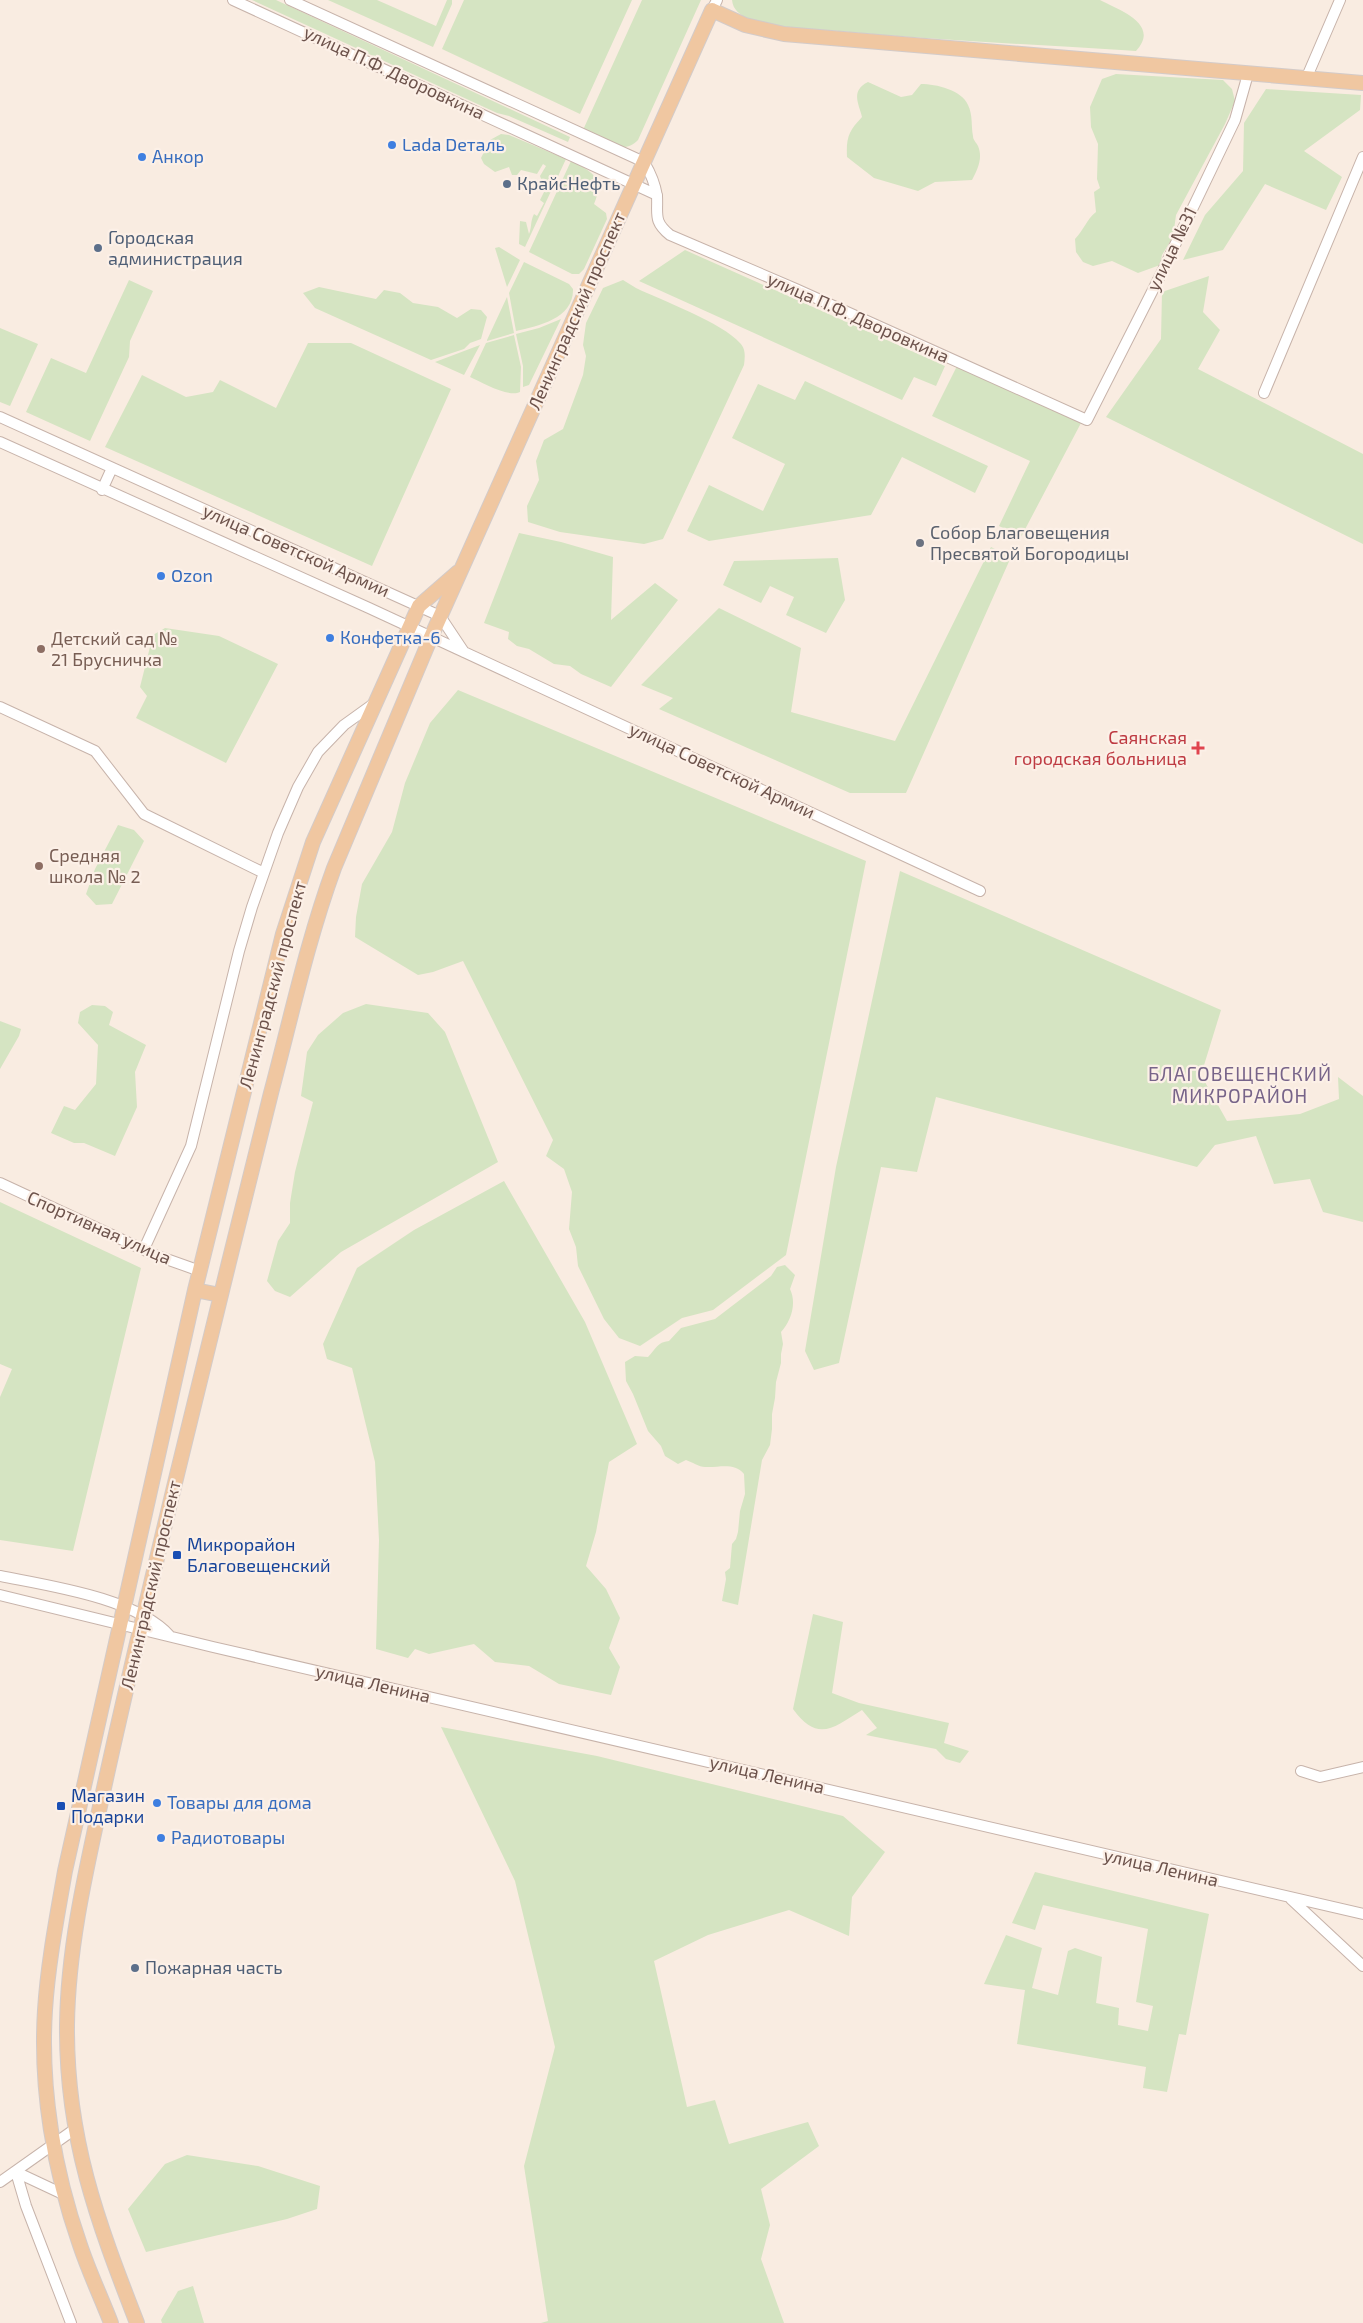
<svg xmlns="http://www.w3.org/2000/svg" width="1363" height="2323" font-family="'Exo 2',sans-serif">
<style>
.green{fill:#d5e4c2}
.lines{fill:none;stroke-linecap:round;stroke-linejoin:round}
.minor-casing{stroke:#c7b3aa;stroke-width:12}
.major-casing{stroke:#d3cbc9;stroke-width:16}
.minor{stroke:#fff;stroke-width:10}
.major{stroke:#f0c7a1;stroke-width:14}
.shop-dot{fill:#3f7fe0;stroke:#fcf0e7;stroke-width:2}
.service-dot{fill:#5c6f8a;stroke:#fcf0e7;stroke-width:2}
.worship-dot{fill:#6b7280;stroke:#fcf0e7;stroke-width:2}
.education-dot{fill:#8d6e63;stroke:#fcf0e7;stroke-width:2}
.health-dot{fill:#e0444e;stroke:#fcf0e7;stroke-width:2}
.transit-dot{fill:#1a4fb4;stroke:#fcf0e7;stroke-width:2}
.labels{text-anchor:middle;stroke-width:4.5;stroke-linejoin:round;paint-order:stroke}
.street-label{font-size:18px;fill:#6c524b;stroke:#fcf0e7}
.shop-label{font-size:18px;fill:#366cbe;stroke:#fcf0e7;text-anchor:start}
.service-label{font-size:18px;fill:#4e5e75;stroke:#fcf0e7;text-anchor:start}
.worship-label{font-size:18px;fill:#5b616d;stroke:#fcf0e7;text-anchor:start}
.education-label{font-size:18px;fill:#785e54;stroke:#fcf0e7;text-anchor:start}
.health-label{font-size:18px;fill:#be3a42;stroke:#fcf0e7;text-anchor:end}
.transit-label{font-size:18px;fill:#164399;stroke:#fcf0e7;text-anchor:start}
.neighbourhood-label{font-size:19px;letter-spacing:1px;fill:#776489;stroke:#fcf0e7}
</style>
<rect width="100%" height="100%" fill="#f9ece1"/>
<!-- green -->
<path class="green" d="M252,0h24l294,137 -2,5 -59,-26 -12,-3z
M328,0h49l59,26 11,-26h5v4l-19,43z
M464,0h168l-52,114 -138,-65z
M642,0h59l-63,140c-16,17 -38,-1 -55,-10z
M732,0h368c19,10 61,24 36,51l-15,-1c-94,-6 -188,-10 -282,-19 -27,-3 -66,-1 -90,-12 -9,-4 -16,-9 -17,-19z
M1116,74l107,6 9,9 3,12 -10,23 -49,91 -3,22 -11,18 -2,10 -22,8 -26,-12 -19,5 -10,-4 -7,-10 -1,-13c9,-9 11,-19 21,-27l-2,-20 6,-4 -3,-9 1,-35 -7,-17 -1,-20 12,-28z
M868,82l33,15 11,-2 9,-11c15,0 41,6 47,21 5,10 3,21 5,31 0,4 3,6 5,10 5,12 0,23 -6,34l-37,2 -17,9 -44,-13 -27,-21c-1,-20 2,-26 15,-40 -3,-13 -12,-26 6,-35z
M1266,89l95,6 -1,15 -56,41 38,26 -16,33 -61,-26 -42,66 -40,10 22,-45 38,-44 1,-48z
M501,134l8,1 57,24 -41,88 -6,-3 1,-23 6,1 3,12c3,-7 1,-12 5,-20l3,2 7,-13 -4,-3 5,-10 6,-3v-3l-7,2 -4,-10 6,-10 -3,-2 -6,10 -16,-4 -4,5h-5l-3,-8 -14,5 -11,-8 -3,-6 9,-18z
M571,161c22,11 34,17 23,43l12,9 1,6 -23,50 -5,5h-7l-43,-22z
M499,247l21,13 -13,27 -12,-39z
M685,250l260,116 -9,20 -22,-9 -12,23 -263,-119z
M524,262l45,22 4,5c1,29 -34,37 -57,42l-7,-38z
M1209,276l-6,36 17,18 -22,39 165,85v90l-257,-127 55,-78 1,-47z
M129,280l24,11 -23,50 -1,16 -39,84 -64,-29 25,-54 35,15z
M623,280l13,8c25,12 87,35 104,55 6,6 5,14 4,22l-81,174 -19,5 -84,-12 -32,-10 -1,-16 12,-26 -3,-19 8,-21 19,-11 20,-54 3,-19 -3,-11 3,-22 17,-35z
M319,287l57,12 8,-9 16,3 13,10 25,4 19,11 14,-9 10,1 6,7 -6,22 -11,4 -6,6 -33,11 -116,-52 -12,-15z
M507,297l7,36 -27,8v-1z
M561,319l-32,66 -6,2v-21l-7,-32 23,-6z
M0,328l38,16 -28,62 -10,-4z
M514,335l7,32 -1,25c-11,6 -39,-10 -50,-15l16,-34z
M308,343h43l100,46 -79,177 -267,-119 37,-72 44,22 27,-5 7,-12 56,28z
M480,345l-16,30 -29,-13z
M957,366l124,57 -60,114 -22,-11 31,-65 -98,-45z
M805,381l183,85 -13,27 -73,-36 -31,58 -162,26 -22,-10 22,-46 54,26 22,-47 -53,-26 26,-54 37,16z
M519,533l42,9 52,15 -2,63 44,-37 23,17 -67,87 -30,-13 -11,-8 -16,-2 -25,-15 -12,-3 -9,-7 1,-7 -25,-9z
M991,547l20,10 -105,236h-56l-191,-84 14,-11 -32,-13 78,-77 82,40 -10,64 104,29z
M838,558l7,42 -19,33 -40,-18 8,-18 -24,-11 -9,17 -38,-18 11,-24z
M165,628l54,8 59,28 -52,99 -90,-45 11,-22 -7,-9 13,-52z
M458,690l408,171 -80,394 -73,55 -31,8 -42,28 -21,-8 -15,-19 -26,-53 -2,-19 -7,-18 3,-37 -8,-23 -18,-13 7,-16 -90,-179 -30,11 -15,3 -63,-38 1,-20 6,-33 30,-52 13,-49 25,-60z
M118,825l16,5 10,11 -32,63 -16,1 -10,-11 9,-25z
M900,871l321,139 -20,65 26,46 73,-7 39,-15 -1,-22 25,19v126l-40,-10 -13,-33 -36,5 -18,-48 -41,9 -18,22 -261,-70 -19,75 -36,-5 -42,196 -25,7 -9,-19 31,-184z
M366,1004l62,9 17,19 53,130 -157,90 -51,45 -15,-6 -8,-10 11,-40 12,-18v-20l5,-31 18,-70 -12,-6 6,-44 11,-17 25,-22z
M92,1005l13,1 8,6 -4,13 37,20 -11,27 2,35 -22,49 -31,-13h-10l-23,-10 13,-27 11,4 21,-26 2,-39 -20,-22 2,-11z
M0,1021l21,8 -2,7 -19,33z
M504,1181l81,141 52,122 -28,18 -13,70 -10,34 20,23 14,29 -11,30 11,19 -9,28 -52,-11 -30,-18 -34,-4 -21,-18 -45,10 -14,-5 -7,9 -32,-9 3,-109 -4,-78 -23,-94 -25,-9 -4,-15 34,-76 57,-38z
M0,1202l141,66 -68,283 -73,-11v-143l12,-28 -12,-5z
M785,1265l10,10 -5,14c7,15 1,32 -9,43l2,12 -2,10v9l-5,19 -1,16 -3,16v15l-2,16 -8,15 -24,145 -16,-4 4,-22 -1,-7 5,-4 2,-24 4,-5 2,-7 2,-21 5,-17 -1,-20c-10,-12 -25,-6 -39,-7 -6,0 -13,-5 -19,-7l-8,4 -13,-8 -4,-10 -13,-15 -15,-37 -7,-13 -1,-19 10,-6 13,1c8,-8 9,-15 21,-16l12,-13 34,-9 56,-43 6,-9z
M813,1614l30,8 -11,71 27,10 90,20 -5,20 25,8 -9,12 -14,-4 -10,-10 -70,-14 11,-7 -15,-18c-29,18 -44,33 -69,-1z
M441,1727l156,29 246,60 42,36 -33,45 -3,39 -60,-26 -81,25 -54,26 33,146 28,-7 14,44 79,-22 11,24 -58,43 9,36 -9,34 23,64h-243l7,-2 -24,-155 31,-119 -40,-166z
M1035,1872l174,42 -23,121 -7,-1 -12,58 -24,-4 3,-21 -129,-23 8,-54 -41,-6 22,-49 36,13 -10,40 26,7 10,-44 7,-3 27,9 -6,46 23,5 -1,17 30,6 5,-25 -17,-4 12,-73 -105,-24 -8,25 -23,-7z
M187,2155l71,11 62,20 -3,23 -30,10 -141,33 -18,-43 37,-45z
M193,2286l11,37h-42l-1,-3 17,-29z"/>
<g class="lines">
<defs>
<path id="minor" d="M233,0l424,195
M290,0l354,162c6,10 11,21 13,34 1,19 -4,25 13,39l126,54 291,131 75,-148 73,-152 13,-46
M712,10l5,-10
M1306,79l34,-79
M1264,393l99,-236
M0,417l440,199 24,36
M0,442l369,166 611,283
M102,490l10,-22
M0,707l95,44 49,63 120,59
M0,1183l155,72 45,16
M144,1249l47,-103 48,-195 13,-44 26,-74 20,-46 20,-35 26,-27 32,-23
M0,1576c50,10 136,22 170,60
M0,1595l213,52 1150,267
M1301,1771l19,6 43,-10
M1291,1899l72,67
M16,2172l10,34 45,117
M16,2172l49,23
M0,2182l75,-53"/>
<path id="major" d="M195,1290l25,5
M111,2323c-10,-26 -22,-51 -31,-78 -26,-74 -40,-156 -35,-235 3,-47 12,-93 20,-139l130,-581 88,-356 30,-92 106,-236 39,-34
M137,2323c-40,-103 -71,-185 -70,-298 1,-80 20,-159 37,-237 22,-101 46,-201 70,-301 32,-131 64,-263 97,-394 20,-75 36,-151 63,-225l97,-231 281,-627 33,15 39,9 579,49"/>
</defs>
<!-- minor casing -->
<use href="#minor" class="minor-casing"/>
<!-- major casing -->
<use href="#major" class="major-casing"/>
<!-- minor -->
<use href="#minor" class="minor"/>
<!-- major -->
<use href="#major" class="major"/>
</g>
<!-- markers -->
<g class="shop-dot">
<circle cx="392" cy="145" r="5"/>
<circle cx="142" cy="157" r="5"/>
<circle cx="161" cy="576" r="5"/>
<circle cx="330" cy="638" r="5"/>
<circle cx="157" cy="1803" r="5"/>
<circle cx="161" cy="1838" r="5"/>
</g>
<g class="service-dot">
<circle cx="507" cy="184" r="5"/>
<circle cx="98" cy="248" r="5"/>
<circle cx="135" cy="1968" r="5"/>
</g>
<circle class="worship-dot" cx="920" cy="543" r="5"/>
<g class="education-dot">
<circle cx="41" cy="649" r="5"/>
<circle cx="39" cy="866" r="5"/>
</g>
<path class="health-dot" d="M1195.5 740.5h5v5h5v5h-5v5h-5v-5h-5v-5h5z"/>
<g class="transit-dot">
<rect x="172" y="1550" width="10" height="10" rx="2.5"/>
<rect x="56" y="1801" width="10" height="10" rx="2.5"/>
</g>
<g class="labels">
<!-- street labels -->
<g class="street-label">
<text transform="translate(394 73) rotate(25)" y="6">улица П.Ф. Дворовкина</text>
<text transform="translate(1172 249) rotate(-64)" y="6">улица №31</text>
<text transform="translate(577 311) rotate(-66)" y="6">Ленинградский проспект</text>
<text transform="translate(858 318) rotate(24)" y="6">улица П.Ф. Дворовкина</text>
<text transform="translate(296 551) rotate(24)" y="6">улица Советской Армии</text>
<text transform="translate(722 771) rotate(25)" y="6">улица Советской Армии</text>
<text transform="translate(273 985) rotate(-75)" y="6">Ленинградский проспект</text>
<text transform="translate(99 1228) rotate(24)" y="6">Спортивная улица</text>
<text transform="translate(151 1585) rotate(-77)" y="6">Ленинградский проспект</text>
<text transform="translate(373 1684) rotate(13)" y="6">улица Ленина</text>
<text transform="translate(767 1775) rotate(13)" y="6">улица Ленина</text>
<text transform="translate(1161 1868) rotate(13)" y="6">улица Ленина</text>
</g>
<!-- shop labels -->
<g class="shop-label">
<text x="402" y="151">Lada Dеталь</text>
<text x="152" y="163">Анкор</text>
<text x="171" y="582">Ozon</text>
<text x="340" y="644">Конфетка-6</text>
<text x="167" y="1809">Товары для дома</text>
<text x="171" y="1844">Радиотовары</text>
</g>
<!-- service labels -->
<g class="service-label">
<text x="517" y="190">КрайсНефть</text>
<text x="108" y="244">Городская<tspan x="108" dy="21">администрация</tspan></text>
<text x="145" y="1974">Пожарная часть</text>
</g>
<!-- worship labels -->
<g class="worship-label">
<text x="930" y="539">Собор Благовещения<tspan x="930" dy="21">Пресвятой Богородицы</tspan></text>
</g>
<!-- education labels -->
<g class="education-label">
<text x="51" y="645">Детский сад №<tspan x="51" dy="21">21 Брусничка</tspan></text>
<text x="49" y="862">Средняя<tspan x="49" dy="21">школа № 2</tspan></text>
</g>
<!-- health labels -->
<g class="health-label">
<text x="1187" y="744">Саянская<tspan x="1187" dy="21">городская больница</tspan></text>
</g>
<!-- transit labels -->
<g class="transit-label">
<text x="187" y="1551">Микрорайон<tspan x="187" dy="21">Благовещенский</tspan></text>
<text x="71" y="1802">Магазин<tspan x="71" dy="21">Подарки</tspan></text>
</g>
<!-- neighbourhood labels -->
<g class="neighbourhood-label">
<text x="1240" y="1081">БЛАГОВЕЩЕНСКИЙ<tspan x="1240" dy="22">МИКРОРАЙОН</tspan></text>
</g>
</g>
</svg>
